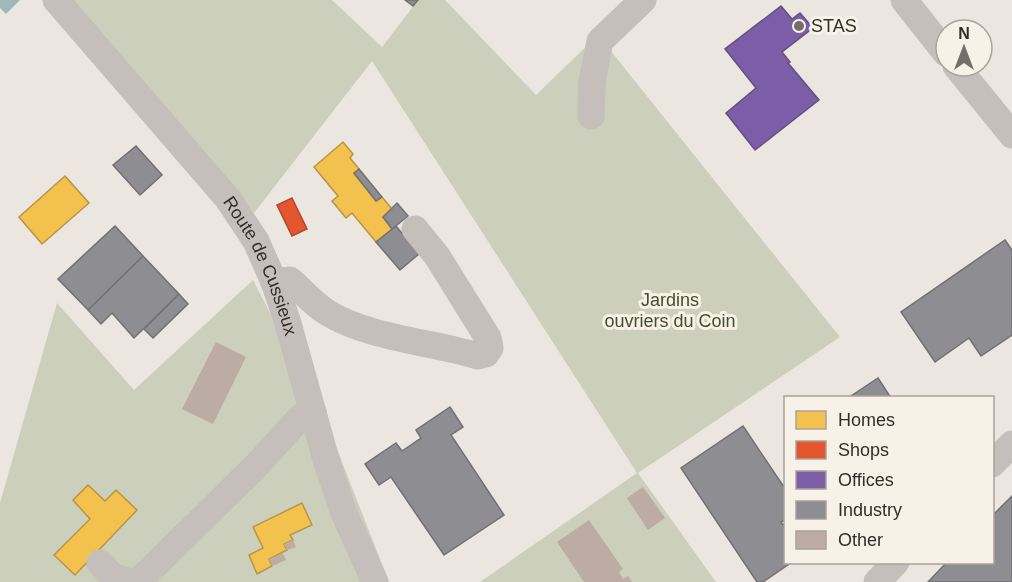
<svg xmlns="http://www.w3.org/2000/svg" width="1012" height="582" font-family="Arial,sans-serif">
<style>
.green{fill:#cbcfbc}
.water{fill:#9fb8ba}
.homes{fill:#f2c14e;stroke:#b99543;stroke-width:1.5}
.shops{fill:#e4572e;stroke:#af4a2c;stroke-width:1.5}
.offices{fill:#7b5ea7;stroke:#664f81;stroke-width:1.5}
.industry{fill:#8d8d92;stroke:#727072;stroke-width:1.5}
.building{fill:#bdaca4}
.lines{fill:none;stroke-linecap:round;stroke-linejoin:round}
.minor{stroke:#c4bfba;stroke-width:27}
.poi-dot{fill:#746e68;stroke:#f7f1e8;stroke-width:2}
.labels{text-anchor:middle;stroke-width:6;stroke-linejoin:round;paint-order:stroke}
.poi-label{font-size:18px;fill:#342d28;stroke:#f7f1e8;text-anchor:start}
.street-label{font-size:18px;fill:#342d28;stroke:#f7f1e8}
.park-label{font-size:18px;fill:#42502f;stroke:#f7f1e8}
</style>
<rect width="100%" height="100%" fill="#ebe6e0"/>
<!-- green -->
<path class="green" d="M72,0h260l50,47 36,-47h27l91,95 62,-60 242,302 -202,136 78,109h-236l157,-109 -265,-412 -118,152z
M253,280l73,141 63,161h-389v-79l57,-200 77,87z"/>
<!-- water -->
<path class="water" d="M0,0h20l-14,14 -6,-6z"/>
<!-- homes -->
<path class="homes" d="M343,142l10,12 -3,4 9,11 -5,4 22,28 6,-4 10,12 -9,8 9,12 -16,13 -24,-29 -6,5 -14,-17 6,-5 -24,-29z
M65,176l24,27 -47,41 -23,-27z
M88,485l17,16 11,-11 21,20 -62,65 -21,-20 36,-36 -17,-19z
M302,503l10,22 -22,10 3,5 -9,4 3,6 -18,9 3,7 -15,8 -8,-19 14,-7 -10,-21z"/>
<!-- shops -->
<path class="shops" d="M292,198l15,31 -15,7 -15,-31z"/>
<!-- offices -->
<path class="offices" d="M781,6l11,13 8,-6 13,15 -31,24 8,10 -2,1 31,37 -64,50 -29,-37 30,-25 -31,-39z"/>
<!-- industry -->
<path class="industry" d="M405,0h13l-5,6z
M136,146l26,29 -22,20 -27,-30z
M359,169l23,28 -6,4 -22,-28z
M397,203l11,13 -16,13 -9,-12z
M115,226l28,30 -55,54 -30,-31z
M396,226l23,28 -19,16 -24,-28z
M1005,240l7,10v85l-31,21 -12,-18 -34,24 -34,-50z
M143,256l36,38 -45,44 -22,-25 -11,11 -13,-14z
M179,294l9,10 -35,34 -9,-9z
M878,378l13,20h-43z
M450,407l13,20 -12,8 53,80 -60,40 -53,-78 -12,8 -14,-21 31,-21 6,8 19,-13 -5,-8z
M743,426l43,64v29l-5,3 5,7v33h6l-29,20h-6l-76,-114z
M1012,496v86h-84l19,-20h45v-46z"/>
<!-- building -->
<path class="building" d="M216,342l30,15 -33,67 -31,-15z
M643,487l22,31 -17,12 -21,-32z
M589,520l34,49 -4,3 4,7 5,-3 4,6h-48l-27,-40z
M293,540l3,7 -9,3 -3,-6z
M283,553l3,7 -14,6 -3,-7z"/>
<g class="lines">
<!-- minor -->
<g class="minor">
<path id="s1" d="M56,0l172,199 28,42 18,41 13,38 40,143 17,50 31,69"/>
<path d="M904,0l42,53"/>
<path d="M956,66l56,69"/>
<path d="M591,116l1,-34 8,-41 43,-41"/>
<path d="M274,282l16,-2c13,11 23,24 38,33 41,25 104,29 150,43l8,-2 4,-6 -2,-10 -51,-82 -22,-27"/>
<path d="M992,464l20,-20"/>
<path d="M100,563l13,14 19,5"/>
<path d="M133,582l8,-3 115,-113 41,-45 7,-6 9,-3"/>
<path d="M877,582l19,-20"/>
</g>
</g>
<!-- markers -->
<circle class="poi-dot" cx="799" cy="26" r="6"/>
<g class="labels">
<!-- poi labels -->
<g class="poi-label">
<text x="811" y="32">STAS</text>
</g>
<!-- street labels -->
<g class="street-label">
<text dy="6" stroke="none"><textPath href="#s1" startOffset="338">Route de Cussieux</textPath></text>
</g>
<!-- park labels -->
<g class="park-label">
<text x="670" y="306">Jardins<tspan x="670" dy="21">ouvriers du Coin</tspan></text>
</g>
</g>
<!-- legend -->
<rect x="784" y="396" width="210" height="168" fill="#f7f1e8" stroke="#a9a39b" stroke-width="1.5"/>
<rect x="796" y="411" width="30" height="18" fill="#f2c14e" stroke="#a9a39b" stroke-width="1.5"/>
<text x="838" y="426" font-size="18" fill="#342d28">Homes</text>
<rect x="796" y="441" width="30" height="18" fill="#e4572e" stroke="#a9a39b" stroke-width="1.5"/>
<text x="838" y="456" font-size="18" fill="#342d28">Shops</text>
<rect x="796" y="471" width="30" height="18" fill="#7b5ea7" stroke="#a9a39b" stroke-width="1.5"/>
<text x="838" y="486" font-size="18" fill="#342d28">Offices</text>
<rect x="796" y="501" width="30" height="18" fill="#8d8d92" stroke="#a9a39b" stroke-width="1.5"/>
<text x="838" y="516" font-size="18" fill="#342d28">Industry</text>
<rect x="796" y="531" width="30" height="18" fill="#bdaca4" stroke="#a9a39b" stroke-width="1.5"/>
<text x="838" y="546" font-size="18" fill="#342d28">Other</text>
<!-- north arrow -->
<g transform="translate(964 48)"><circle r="28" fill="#f7f1e8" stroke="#a9a39b" stroke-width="1.5"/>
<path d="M0-4.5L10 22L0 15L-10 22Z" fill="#746e68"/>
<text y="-9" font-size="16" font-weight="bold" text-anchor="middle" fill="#342d28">N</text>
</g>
</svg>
